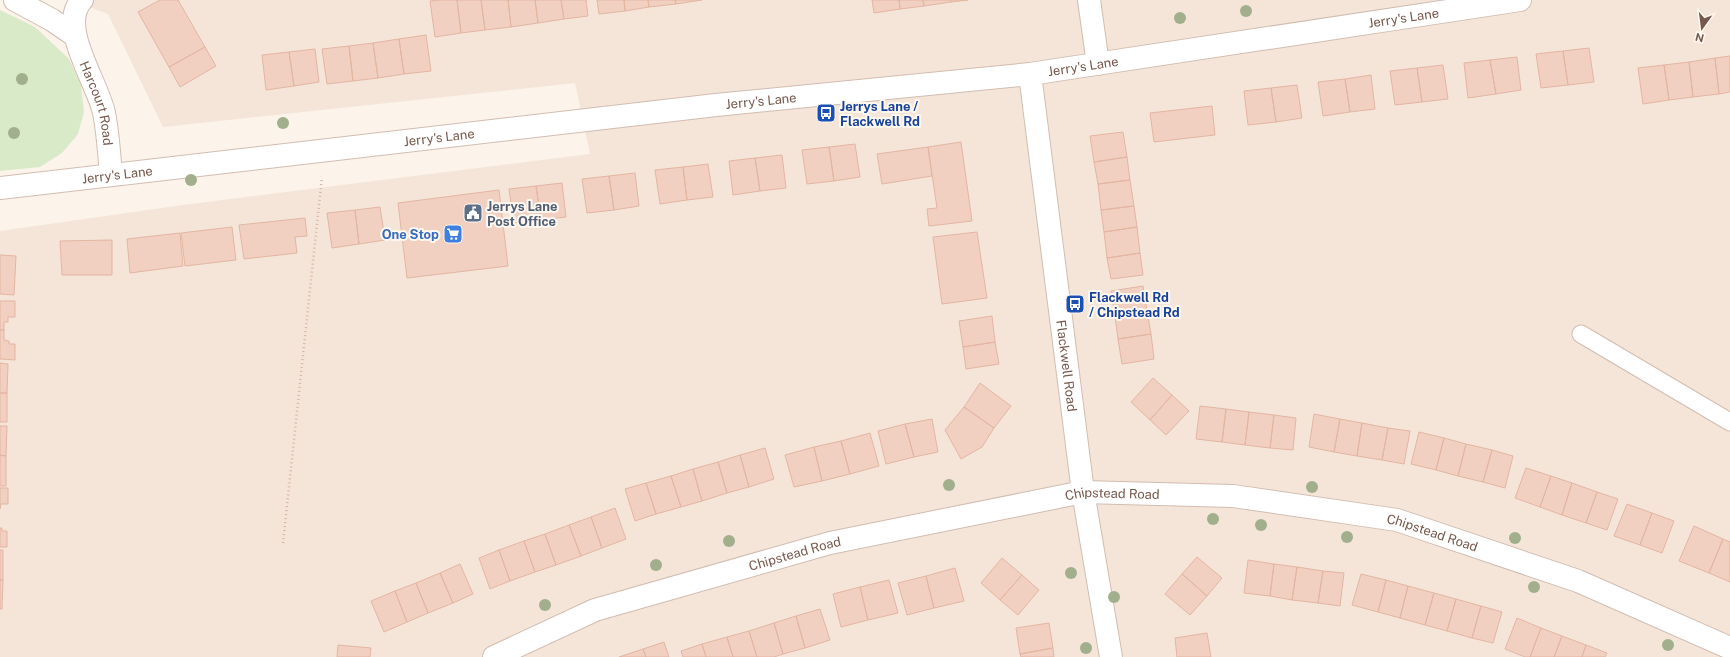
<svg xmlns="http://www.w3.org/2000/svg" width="1730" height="657" font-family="'Public Sans',sans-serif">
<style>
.residential{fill:#f4e5d8}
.green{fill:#d9eac8}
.building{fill:#f1d0c2;stroke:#e4b5a2}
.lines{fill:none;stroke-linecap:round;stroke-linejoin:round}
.service-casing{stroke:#d1bdb1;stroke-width:19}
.minor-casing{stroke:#d1bdb1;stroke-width:24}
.path{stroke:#d7b3a4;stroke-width:2.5;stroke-dasharray:1 3;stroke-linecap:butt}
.service{stroke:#fff;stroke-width:17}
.minor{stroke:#fff;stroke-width:22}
.tree{fill:#a1af8d}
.labels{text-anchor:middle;stroke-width:4;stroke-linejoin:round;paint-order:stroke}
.street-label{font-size:13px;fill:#77584d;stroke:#fff8f0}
.transit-label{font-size:13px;font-weight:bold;fill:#164399;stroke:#fff8f0;text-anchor:start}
.service-label{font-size:13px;font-weight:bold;fill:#4e5e75;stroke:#fff8f0;text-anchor:start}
.shop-label{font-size:13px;font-weight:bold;fill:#366cbe;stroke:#fff8f0;text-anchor:end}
</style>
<rect width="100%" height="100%" fill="#fcf3ea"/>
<!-- residential -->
<path class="residential" d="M70,0h1660v657h-1730v-426l183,-26 407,-51 -15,-71 -412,44 -55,-113z"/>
<!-- green -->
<path class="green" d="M0,10l35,17 34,32 12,26 3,27 -6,22 -16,19 -22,14 -40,4z"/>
<!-- building -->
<path class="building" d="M160,0h18l27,47 -36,20 -31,-55z
M439,0h18l4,33 -26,4 -5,-36z
M457,0h24l4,30 -24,3z
M481,0h27l3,27 -26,3z
M508,0h27l3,23 -27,4z
M535,0h26l3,19 -26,4z
M561,0h25l2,16 -24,3z
M597,0h27l1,11 -26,3z
M624,0h24l1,7 -24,4z
M648,0h27l1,4 -27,3z
M675,0h27l-26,4z
M872,0h27l1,9 -26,4z
M899,0h24l1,6 -24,3z
M923,0h27l1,2 -27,4z
M950,0h18l-17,2z
M426,35l5,36 -27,3 -5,-35z
M399,39l5,35 -26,4 -5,-35z
M373,43l5,35 -25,3 -4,-35z
M349,46l4,35 -26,3 -5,-35z
M205,47l11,19 -36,21 -11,-20z
M1589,48l5,34 -26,3 -5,-34z
M315,49l4,33 -25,4 -5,-34z
M1563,51l5,34 -27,3 -5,-34z
M289,52l5,34 -28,4 -4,-35z
M1730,56v36l-11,2 -4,-36z
M1517,57l4,33 -25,4 -6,-34z
M1715,58l4,36 -26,3 -4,-35z
M1490,60l6,34 -28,4 -4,-35z
M1689,62l4,35 -24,3 -5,-35z
M1443,65l5,34 -26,3 -5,-34z
M1664,65l5,35 -26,4 -5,-36z
M1417,68l5,34 -27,3 -5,-34z
M1371,75l4,34 -25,3 -5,-33z
M1345,79l5,33 -27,4 -5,-34z
M1297,85l5,33 -26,4 -5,-34z
M1271,88l5,34 -28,3 -4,-34z
M1212,106l3,29 -61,7 -4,-29z
M1123,132l4,25 -33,5 -4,-26z
M961,142l11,79 -43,5 -2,-17 10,-1 -9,-61z
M855,144l5,33 -26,4 -5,-34z
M829,147l5,34 -27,3 -5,-34z
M928,147l4,29 -50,8 -5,-30z
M782,155l4,33 -26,3 -5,-33z
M1127,157l3,23 -32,4 -4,-22z
M755,158l5,33 -27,4 -4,-34z
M708,164l5,33 -26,3 -4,-33z
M683,167l4,33 -27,4 -5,-34z
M635,173l4,33 -25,4 -5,-34z
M609,176l5,34 -27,3 -5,-34z
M1130,180l4,26 -33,4 -3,-26z
M562,183l4,34 -25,3 -5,-34z
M536,186l5,34 -27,3 -5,-34z
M499,190l9,76 -101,12 -9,-75z
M1134,206l3,21 -33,5 -3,-22z
M380,207l5,33 -26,4 -4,-34z
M355,210l4,34 -27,4 -5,-35z
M305,218l2,18 -12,1 2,16 -53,6 -5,-34z
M232,227l4,33 -51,6 -4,-33z
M1137,227l3,26 -33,5 -3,-26z
M977,232l10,66 -45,6 -9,-67z
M180,233l3,33 -53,7 -3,-34z
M112,240v35h-50l-2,-34z
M1140,253l3,22 -32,4 -4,-21z
M0,255l16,1 -2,39 -14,-1z
M1143,286l4,25 -32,5 -4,-25z
M0,301h15v16h-7v5h-4v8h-4z
M1147,311l4,23 -33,5 -3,-23z
M992,316l3,26 -32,5 -4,-26z
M0,330h4v10l5,1v3h6v16l-15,-1z
M1151,334l3,25 -32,5 -4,-25z
M995,342l4,22 -33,5 -3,-22z
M0,363l8,1 -1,29h-7z
M1153,378l19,17 -22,25 -19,-18z
M980,383l31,23 -17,22 -30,-21z
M0,393h7v29h-7z
M1172,395l17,16 -23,24 -16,-15z
M1200,406l26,3 -4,33 -26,-3z
M964,407l30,21 -12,19 -21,12 -16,-29z
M1226,409l23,3 -4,33 -23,-3z
M1249,412l25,3 -4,33 -25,-3z
M1314,414l26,5 -6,33 -25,-5z
M1274,415l22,3 -3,32 -23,-2z
M932,419l6,33 -24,5 -9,-33z
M1340,419l22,4 -5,33 -23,-4z
M1362,423l26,5 -6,32 -25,-4z
M905,424l9,33 -28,7 -8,-33z
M0,426h7l-1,30 -6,-1z
M1388,428l22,3 -6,33 -22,-4z
M1419,432l25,6 -8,32 -25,-6z
M870,433l9,33 -29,8 -9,-33z
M1444,438l22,6 -8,32 -22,-6z
M841,441l9,33 -28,7 -8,-34z
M1466,444l26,6 -9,32 -25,-6z
M814,447l8,34 -28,6 -9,-32z
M765,448l9,31 -25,8 -9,-32z
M1492,450l21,6 -8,32 -22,-6z
M0,455l6,1v30h-6z
M740,455l9,32 -22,6 -9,-31z
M718,462l9,31 -25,8 -9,-32z
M1526,468l25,8 -11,31 -25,-9z
M693,469l9,32 -21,6 -10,-31z
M671,476l10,31 -25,7 -10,-31z
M1551,476l21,7 -10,32 -22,-8z
M646,483l10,31 -21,7 -10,-32z
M1572,483l25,9 -11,31 -24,-8z
M0,488h8v16h-7l-1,5z
M1597,492l21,7 -11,31 -21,-7z
M1627,504l25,9 -12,32 -26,-9z
M615,508l11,31 -24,9 -11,-31z
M1652,513l22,8 -12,32 -22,-8z
M591,517l11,31 -21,8 -12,-31z
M569,525l12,31 -25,9 -11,-31z
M1694,526l29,13 -14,34 -30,-12z
M0,528h2v3h5v16h-7z
M545,534l11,31 -21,7 -11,-31z
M1723,539l7,3v40l-21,-9z
M524,541l11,31 -25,9 -11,-31z
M0,550h3v30h-3z
M499,550l11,31 -20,8 -11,-31z
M1197,557l25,21 -15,18 -25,-22z
M1002,558l20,17 -22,25 -19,-17z
M1248,560l26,4 -4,32 -26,-3z
M460,564l13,30 -20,9 -13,-30z
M1274,564l23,3 -5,33 -22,-4z
M1297,567l26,4 -5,32 -26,-3z
M955,568l9,33 -30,7 -8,-32z
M1323,571l21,2 -4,33 -22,-3z
M440,573l13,30 -25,10 -12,-30z
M1182,574l25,22 -17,19 -25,-21z
M1361,574l25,6 -8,32 -26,-7z
M1022,575l17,15 -21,25 -18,-15z
M926,576l8,32 -27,7 -9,-32z
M0,580h3l-1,29h-2z
M889,580l9,33 -30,7 -8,-33z
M1386,580l22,6 -8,32 -22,-6z
M416,583l12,30 -21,9 -12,-31z
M1408,586l26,7 -9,32 -25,-7z
M860,587l8,33 -27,7 -8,-33z
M395,591l12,31 -23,10 -13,-31z
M1434,593l22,6 -9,32 -22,-6z
M1456,599l25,7 -9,32 -25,-7z
M1481,606l21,6 -9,31 -21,-5z
M820,609l10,31 -25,8 -9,-32z
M796,616l9,32 -22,6 -9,-31z
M1517,618l24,10 -11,29h-5l-20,-8z
M774,623l9,31 -9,3h-17l-8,-26z
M1049,623l4,25 -33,6 -4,-26z
M1541,628l21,8 -8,21h-24z
M749,631l8,26h-24l-6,-20z
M1207,633l4,24h-34l-2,-19z
M1562,636l24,9 -4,12h-28z
M727,637l6,20h-27l-4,-13z
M664,642l5,15h-23l-3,-8z
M702,644l4,13h-23l-2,-6z
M338,645l33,3 -1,9h-33z
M1586,645l21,8 -2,4h-23z
M1053,648l1,9h-33l-1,-3z
M643,649l3,8h-27z"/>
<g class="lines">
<defs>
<path id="service" d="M1581,334l149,88"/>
<g id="minor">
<path d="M15,0l37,20 22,15"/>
<path id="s1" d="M82,0c-25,26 16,83 22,113 4,19 5,41 7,61"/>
<path d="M1089,0l9,64"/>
<path id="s2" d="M1030,74l53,418 28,165"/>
<path id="s3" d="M0,188l716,-83 314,-31 490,-74"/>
<path id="s4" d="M494,657l101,-47 235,-67 253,-51 150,4 164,24 181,61 152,67"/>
</g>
</defs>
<!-- service casing -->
<use href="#service" class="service-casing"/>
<!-- minor casing -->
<use href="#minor" class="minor-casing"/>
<!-- path -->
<path class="path" d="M283,543l39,-366"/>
<!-- service -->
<use href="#service" class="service"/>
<!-- minor -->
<use href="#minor" class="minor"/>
</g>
<!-- trees -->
<g class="tree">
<circle cx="1246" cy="11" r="6"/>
<circle cx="1180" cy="18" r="6"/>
<circle cx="22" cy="79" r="6"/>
<circle cx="283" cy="123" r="6"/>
<circle cx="14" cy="133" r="6"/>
<circle cx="191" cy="180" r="6"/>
<circle cx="949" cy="485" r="6"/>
<circle cx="1312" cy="487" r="6"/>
<circle cx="1213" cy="519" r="6"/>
<circle cx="1261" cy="525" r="6"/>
<circle cx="1347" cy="537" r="6"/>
<circle cx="1515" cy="538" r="6"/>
<circle cx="729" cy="541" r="6"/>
<circle cx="656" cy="565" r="6"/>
<circle cx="1071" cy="573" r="6"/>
<circle cx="1534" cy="587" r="6"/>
<circle cx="1114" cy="597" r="6"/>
<circle cx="545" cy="605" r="6"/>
<circle cx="1668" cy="645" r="6"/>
<circle cx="1086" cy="648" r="6"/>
</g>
<!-- icons -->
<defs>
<symbol id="bus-square" viewBox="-11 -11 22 22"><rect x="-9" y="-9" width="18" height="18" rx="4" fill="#1a4fb4" stroke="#fff8f0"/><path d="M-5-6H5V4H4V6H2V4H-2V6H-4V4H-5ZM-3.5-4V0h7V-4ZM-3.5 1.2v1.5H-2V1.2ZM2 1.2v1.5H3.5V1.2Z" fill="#fff"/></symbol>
<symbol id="civic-square" viewBox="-11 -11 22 22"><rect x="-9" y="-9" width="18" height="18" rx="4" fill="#5c6f8a" stroke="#fff8f0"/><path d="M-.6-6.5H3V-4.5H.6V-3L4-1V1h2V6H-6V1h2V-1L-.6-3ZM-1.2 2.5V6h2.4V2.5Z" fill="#fff"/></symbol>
<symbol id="supermarket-square" viewBox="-11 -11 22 22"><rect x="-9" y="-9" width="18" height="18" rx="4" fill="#3f7fe0" stroke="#fff8f0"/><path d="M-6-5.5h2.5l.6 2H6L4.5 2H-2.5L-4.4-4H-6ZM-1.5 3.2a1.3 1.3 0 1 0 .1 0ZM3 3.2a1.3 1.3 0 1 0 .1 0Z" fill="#fff"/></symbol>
</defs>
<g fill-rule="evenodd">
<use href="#bus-square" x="815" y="102" width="22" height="22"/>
<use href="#civic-square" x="462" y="202" width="22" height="22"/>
<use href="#supermarket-square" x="442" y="223" width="22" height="22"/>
<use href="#bus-square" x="1064" y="293" width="22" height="22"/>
</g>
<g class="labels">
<!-- street labels -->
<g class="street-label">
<text dy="5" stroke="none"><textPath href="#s3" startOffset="1414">Jerry's Lane</textPath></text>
<text dy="5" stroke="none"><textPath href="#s3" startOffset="1090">Jerry's Lane</textPath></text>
<text dy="5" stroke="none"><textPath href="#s3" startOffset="766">Jerry's Lane</textPath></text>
<text dy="5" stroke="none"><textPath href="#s1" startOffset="109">Harcourt Road</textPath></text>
<text dy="5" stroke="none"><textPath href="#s3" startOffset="442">Jerry's Lane</textPath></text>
<text dy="5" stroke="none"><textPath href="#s3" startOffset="118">Jerry's Lane</textPath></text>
<text dy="5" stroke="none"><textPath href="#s2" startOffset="294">Flackwell Road</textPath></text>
<text dy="5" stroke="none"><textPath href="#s4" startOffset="643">Chipstead Road</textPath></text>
<text dy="5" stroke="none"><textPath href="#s4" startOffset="967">Chipstead Road</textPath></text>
<text dy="5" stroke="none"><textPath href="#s4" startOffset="319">Chipstead Road</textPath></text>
</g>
<!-- transit labels -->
<g class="transit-label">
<text x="840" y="111">Jerrys Lane /<tspan x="840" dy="15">Flackwell Rd</tspan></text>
<text x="1089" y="302">Flackwell Rd<tspan x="1089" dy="15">/ Chipstead Rd</tspan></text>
</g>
<!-- service labels -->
<g class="service-label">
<text x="487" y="211">Jerrys Lane<tspan x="487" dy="15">Post Office</tspan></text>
</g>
<!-- shop labels -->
<g class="shop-label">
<text x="439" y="239">One Stop</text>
</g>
</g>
<!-- north arrow -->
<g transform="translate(1702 28) rotate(194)" stroke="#fff8f0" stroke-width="3" paint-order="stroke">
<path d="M0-3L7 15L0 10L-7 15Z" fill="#77584d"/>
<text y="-6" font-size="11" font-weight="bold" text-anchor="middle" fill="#77584d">N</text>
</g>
</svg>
